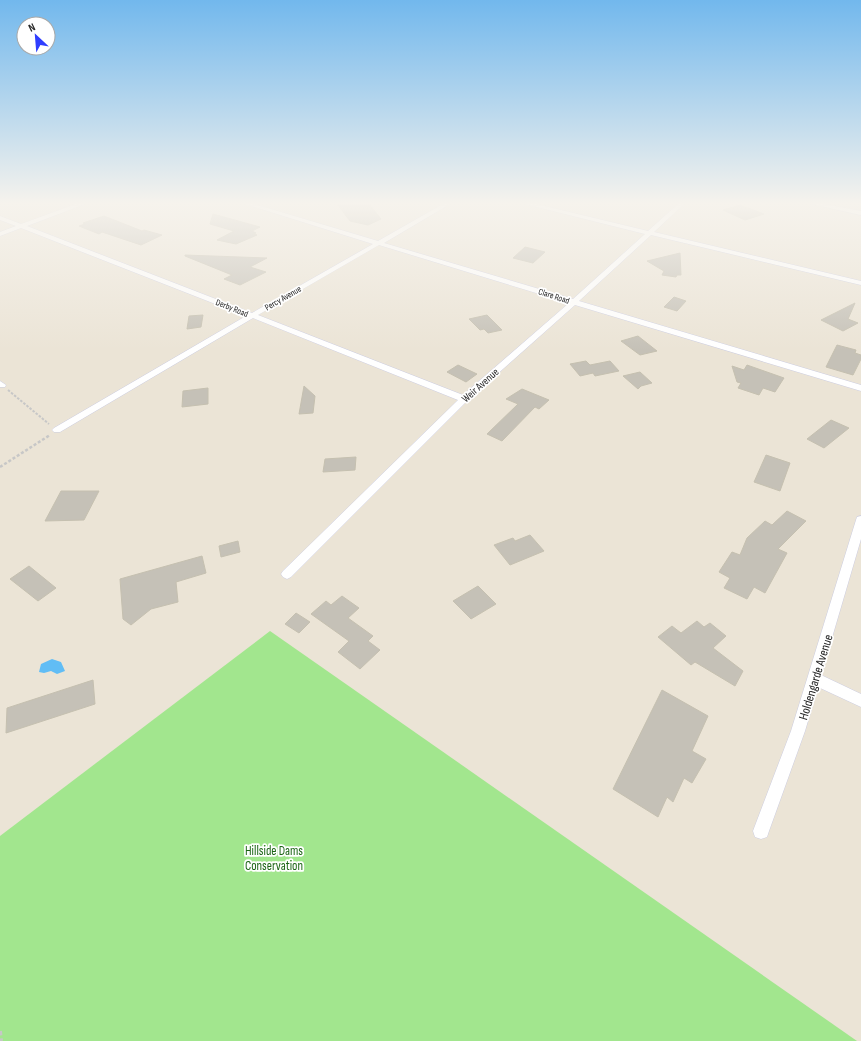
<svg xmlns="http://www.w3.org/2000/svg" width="861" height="1041" font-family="'Sofia Sans Condensed',sans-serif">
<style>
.green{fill:#a2e68e}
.water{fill:#61bdf5}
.building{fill:#c5c1b7;stroke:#c5c0b0}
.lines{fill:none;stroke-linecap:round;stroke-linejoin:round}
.street-casing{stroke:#cccde1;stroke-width:1}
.path-far2{stroke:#c7c7c7;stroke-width:2;stroke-dasharray:2.5 1.5;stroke-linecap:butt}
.path-far1{stroke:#c7c7c7;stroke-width:2.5;stroke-dasharray:3 2;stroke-linecap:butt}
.path{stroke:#c7c7c7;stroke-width:4;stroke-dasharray:4.5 3;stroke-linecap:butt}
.street{fill:#fff;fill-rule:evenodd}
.labels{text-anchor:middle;stroke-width:3.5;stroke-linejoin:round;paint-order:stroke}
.far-street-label{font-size:9px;fill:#262626;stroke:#fff}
.street-label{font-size:11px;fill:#262626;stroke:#fff}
.near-street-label{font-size:13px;fill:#262626;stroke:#fff}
.near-park-label{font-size:13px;fill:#1c6515;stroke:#fff}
</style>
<rect width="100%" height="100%" fill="#ebe4d6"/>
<!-- green -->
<path class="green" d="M270,631l587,410h-857v-205z"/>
<!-- water -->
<path class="water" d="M52,659l9,3 4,9 -8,3 -6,-3 -7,2 -5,-1 2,-8z"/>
<!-- building -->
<path class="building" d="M337,204h32l12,15 -13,6 -18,-4z
M740,205l24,9 -19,6 -22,-10z
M213,214l47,13 -8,4 4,2 -3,1 4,1 -21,9 -19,-4 17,-9 -24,-7z
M104,216l38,15 2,-1 18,5 -21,10 -39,-13 -3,2 -20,-8 6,-2 -2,-1z
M525,247l20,5 -12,11 -20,-5z
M680,253l1,22h-4l-1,2 -14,-2 2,-4 -17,-10z
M185,255l82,3 -17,9 16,5 -26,13 -16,-6 8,-4 -47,-19z
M674,297l12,4 -9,10 -13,-4z
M855,303l-7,16 10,4 -15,8 -22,-11z
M203,315l-2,12 -14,2 2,-13z
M487,315l15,15 -14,3 -4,-4 -4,1 -11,-11z
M638,336l19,15 -17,4 -19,-14z
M837,345l19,5 -1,3 6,2v4l-8,16 -27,-8z
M586,361l4,4 20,-4 9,10 -24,5 -2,-3 -13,3 -10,-12z
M458,365l19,9 -11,8 -19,-10z
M747,365l37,13 -9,14 -12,-4 -4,7 -21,-7 3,-5 -4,-1 -5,-16 12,4z
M640,372l12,11 -11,3 -3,3 -15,-13z
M304,386l11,10 -2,17 -14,1z
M208,388v16l-26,3 1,-16z
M522,389l27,11 -10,9 -4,-2 -33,34 -15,-7 31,-30 -12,-5z
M831,420l18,8 -25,20 -17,-9z
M766,455l24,8 -10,28 -26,-9z
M356,457l-1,13 -32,2 2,-13z
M61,491h38l-15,29 -39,1z
M787,511l19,10 -28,28 9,4 -22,40 -11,-6 -7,12 -23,-11 6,-10 -11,-6 13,-20 8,3 7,-17 18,-17 7,4z
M530,535l14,16 -34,14 -16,-20 19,-7 2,3z
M238,541l2,11 -19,5 -2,-11z
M202,556l4,17 -30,9 2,20 -27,7 -20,16 -8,-6 -3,-40z
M29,566l27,22 -18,13 -28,-22z
M478,586l18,18 -25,15 -18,-18z
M342,596l17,12 -11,10 25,18 -5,5 12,9 -20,19 -22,-17 11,-11 -38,-27 15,-13 5,4z
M296,613l14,9 -11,11 -14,-9z
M697,621l7,6 6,-4 16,13 -13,12 30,23 -8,15 -40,-24 -4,3 -33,-28 14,-11 9,7z
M93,680l2,24 -89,29 1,-25z
M662,690l46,26 -16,35 14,8 -14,24 -8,-5 -11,24 -6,-5 -9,20 -45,-28z"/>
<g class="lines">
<defs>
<path id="street" d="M76,204h9l-58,22 225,87 121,-69 -128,-40h9l124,37 65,-37h7l-66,39 189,56 72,-65 -120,-30h11l112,27 30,-27h6l-30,28 207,49v4l-210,-50 -72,66 282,84v6l-286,-86 -108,96 -176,176 -4,2 -4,-2 -2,-3 2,-3 175,-171 -205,-82 -193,114h-6l-2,-2 2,-2 192,-112 -225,-88 -21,8v-4l16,-6 -16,-6v-4l21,8zM379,245l190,58 -106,92 -205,-80z
M812,204h12l37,7v4z
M0,381l6,4 -1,2h-5z
M861,516v23l-40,136 40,19v13l-43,-20 -13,44 -36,100 -2,6 -6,2 -6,-2 -2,-6 38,-100 65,-211 1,-3z"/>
</defs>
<!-- street casing -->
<use href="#street" class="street-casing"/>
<!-- path-far2 -->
<path class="path-far2" d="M8,390l41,34"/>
<!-- path-far1 -->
<path class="path-far1" d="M0,467l50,-32"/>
<!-- path -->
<path class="path" d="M0,1031l1,10"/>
<!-- street -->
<use href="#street" class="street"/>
</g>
<!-- sky -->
<linearGradient id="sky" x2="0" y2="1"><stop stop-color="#72b8ed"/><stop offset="0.58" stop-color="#f6f3ed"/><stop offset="1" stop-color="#f6f3ed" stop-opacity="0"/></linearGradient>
<rect width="861" height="350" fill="url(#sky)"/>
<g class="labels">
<!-- far-street labels -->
<g class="far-street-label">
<text transform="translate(554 296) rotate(18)" y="3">Clare Road</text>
<text transform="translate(283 298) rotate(-30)" y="3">Percy Avenue</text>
<text transform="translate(232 308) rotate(22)" y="3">Derby Road</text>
</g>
<!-- street labels -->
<g class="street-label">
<text transform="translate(480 385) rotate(-42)" y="4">Weir Avenue</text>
</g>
<!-- near-street labels -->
<g class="near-street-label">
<text transform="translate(815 677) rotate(-73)" y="5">Holdengarde Avenue</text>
</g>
<!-- near-park labels -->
<g class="near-park-label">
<text x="274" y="855">Hillside Dams<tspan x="274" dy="15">Conservation</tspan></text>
</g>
</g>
<!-- north arrow -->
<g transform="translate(36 36) rotate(334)"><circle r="19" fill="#ffffff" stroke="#a8a8a8"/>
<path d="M0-3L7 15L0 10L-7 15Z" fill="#2f3eff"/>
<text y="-6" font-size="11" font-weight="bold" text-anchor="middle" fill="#262626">N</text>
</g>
</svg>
